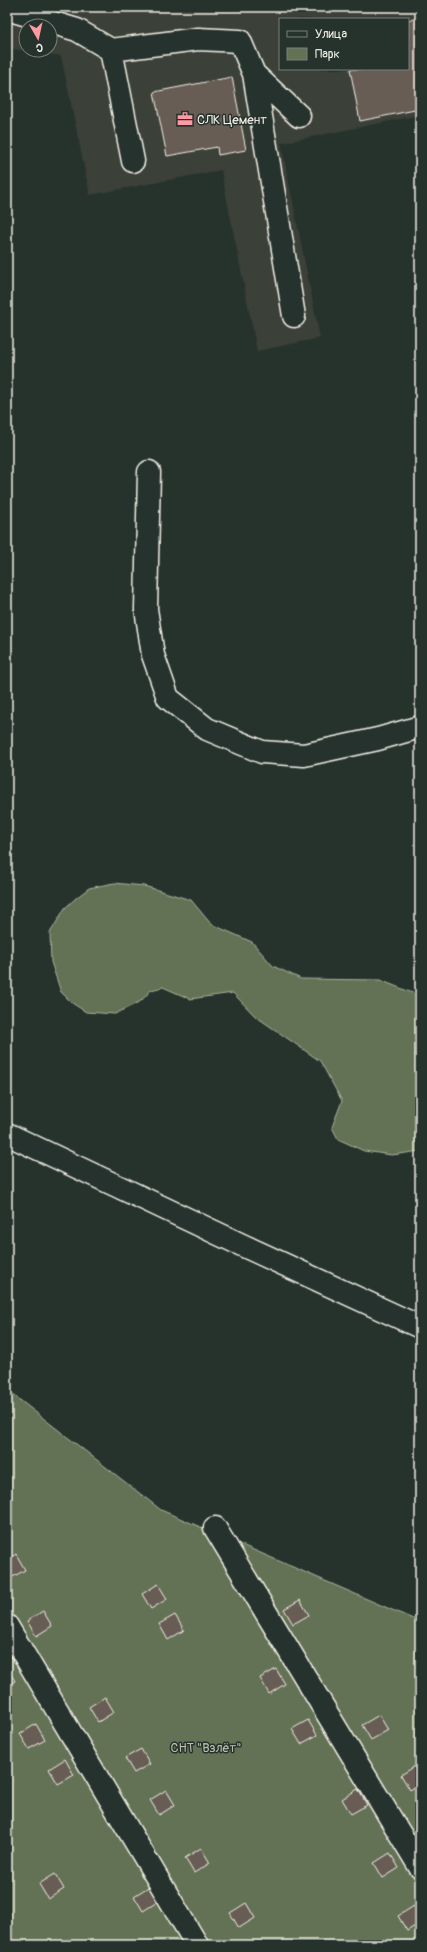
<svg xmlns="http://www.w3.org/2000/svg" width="427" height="1952" font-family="Pangolin,sans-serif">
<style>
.built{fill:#3a4039;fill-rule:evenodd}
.green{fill:#637254;stroke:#acb29e}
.building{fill:#685d55;stroke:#f4f1e8}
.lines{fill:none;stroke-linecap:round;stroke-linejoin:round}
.minor-casing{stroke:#f4f1e8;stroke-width:25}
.minor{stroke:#26332d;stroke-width:22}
.labels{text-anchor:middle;stroke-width:3;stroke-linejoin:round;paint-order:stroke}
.poi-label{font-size:13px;fill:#f4f1e8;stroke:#26332d;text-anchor:start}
.park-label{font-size:13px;fill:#babead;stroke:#26332d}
</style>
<rect width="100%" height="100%" fill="#26332d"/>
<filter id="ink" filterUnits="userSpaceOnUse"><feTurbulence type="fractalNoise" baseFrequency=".025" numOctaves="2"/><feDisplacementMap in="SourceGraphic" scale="8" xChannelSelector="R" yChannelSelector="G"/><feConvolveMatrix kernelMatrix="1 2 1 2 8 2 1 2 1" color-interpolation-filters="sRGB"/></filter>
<g filter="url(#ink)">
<!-- built -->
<path class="built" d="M7,7h413v108l-139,28 39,195 -63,13 -36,-181 -131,25 -29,-139 -54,-8zM280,19h128v50h-128zM26,26h24v24h-24z"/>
<!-- green -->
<path class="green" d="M114,883l30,3 47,14 20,24 41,18 21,24 28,13 79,1 40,16v155l-28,4 -28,-4 -26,-12 -6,-12 10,-26 -22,-40 -65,-45 -22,-23 -43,6 -27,-12 -12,3 -10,11 -26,13 -29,-2 -14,-9 -11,-11 -10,-30 -1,-29 15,-25 11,-10 13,-10z
M7,1390l154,120 259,112v323h-413z"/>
<!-- building -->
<path class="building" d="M420,18v91l-60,12 -10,-52h58v-49z
M232,77l14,73 -28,5 -1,-8 -50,9 -13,-64z
M16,1554l9,16 -16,9 -2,-3v-16z
M158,1584l9,15 -16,10 -9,-15z
M300,1600l9,15 -16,9 -9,-15z
M43,1611l9,15 -16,10 -9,-15z
M175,1615l9,15 -16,10 -9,-16z
M7,1668l8,13 -8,4z
M276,1669l9,15 -16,10 -9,-16z
M105,1697l9,15 -16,10 -9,-15z
M379,1715l9,15 -17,10 -9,-15z
M308,1720l9,15 -16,9 -9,-15z
M36,1724l9,16 -16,9 -9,-15z
M141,1749l9,15 -16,9 -9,-15z
M65,1759l9,16 -16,9 -9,-15z
M417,1765l3,6v13l-10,6 -9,-15z
M358,1789l9,16 -16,9 -9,-15z
M166,1790l9,15 -16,10 -9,-15z
M201,1848l9,15 -16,10 -9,-15z
M390,1853l9,15 -16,10 -9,-15z
M55,1874l9,15 -16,10 -9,-15z
M150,1886l9,15 -16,10 -9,-15z
M246,1903l9,15 -16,10 -9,-15z
M414,1906l6,11v6l-13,8 -9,-15z"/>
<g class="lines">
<defs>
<path id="minor" d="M7,9l70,21 34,20 87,-11 42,2 14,33 45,42
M111,50l22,111
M254,74l40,242
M149,472l-3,137 7,46 15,43 39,31 55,23 42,3 74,-16 42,-12
M7,1134l237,112 176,81
M215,1528l205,339
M7,1626l190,319"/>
</defs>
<!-- minor casing -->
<use href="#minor" class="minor-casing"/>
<!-- minor -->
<use href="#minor" class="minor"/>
</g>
</g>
<!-- icons -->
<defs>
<symbol id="office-bare" viewBox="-9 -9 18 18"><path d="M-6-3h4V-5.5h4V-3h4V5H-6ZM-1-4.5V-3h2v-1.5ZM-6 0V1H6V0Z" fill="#ff9aa2" stroke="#26332d" stroke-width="2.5" paint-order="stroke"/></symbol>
</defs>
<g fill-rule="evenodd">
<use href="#office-bare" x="174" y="108" width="22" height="22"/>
</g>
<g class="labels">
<!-- poi labels -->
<g class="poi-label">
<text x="197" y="124">СЛК Цемент</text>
</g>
<!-- park labels -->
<g class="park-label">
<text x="206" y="1752">СНТ "Взлёт"</text>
</g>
</g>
<!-- margin -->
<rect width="427" height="1952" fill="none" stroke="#26332d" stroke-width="24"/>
<rect x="12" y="12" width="403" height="1928" fill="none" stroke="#f4f1e8" stroke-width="1.5" filter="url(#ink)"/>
<!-- legend -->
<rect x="279" y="18" width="130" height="52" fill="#26332d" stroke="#787f78"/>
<rect x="287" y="31" width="20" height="6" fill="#26332d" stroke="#787f78"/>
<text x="315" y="38" font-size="12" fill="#f4f1e8">Улица</text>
<rect x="287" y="48" width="20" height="12" fill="#637254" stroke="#787f78"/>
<text x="315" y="58" font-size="12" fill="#f4f1e8">Парк</text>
<!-- north arrow -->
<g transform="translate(38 38) rotate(171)"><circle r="19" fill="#26332d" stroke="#787f78"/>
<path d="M0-3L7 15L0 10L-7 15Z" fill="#ff9aa2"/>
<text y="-6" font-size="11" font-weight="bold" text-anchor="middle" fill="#f4f1e8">С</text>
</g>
</svg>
